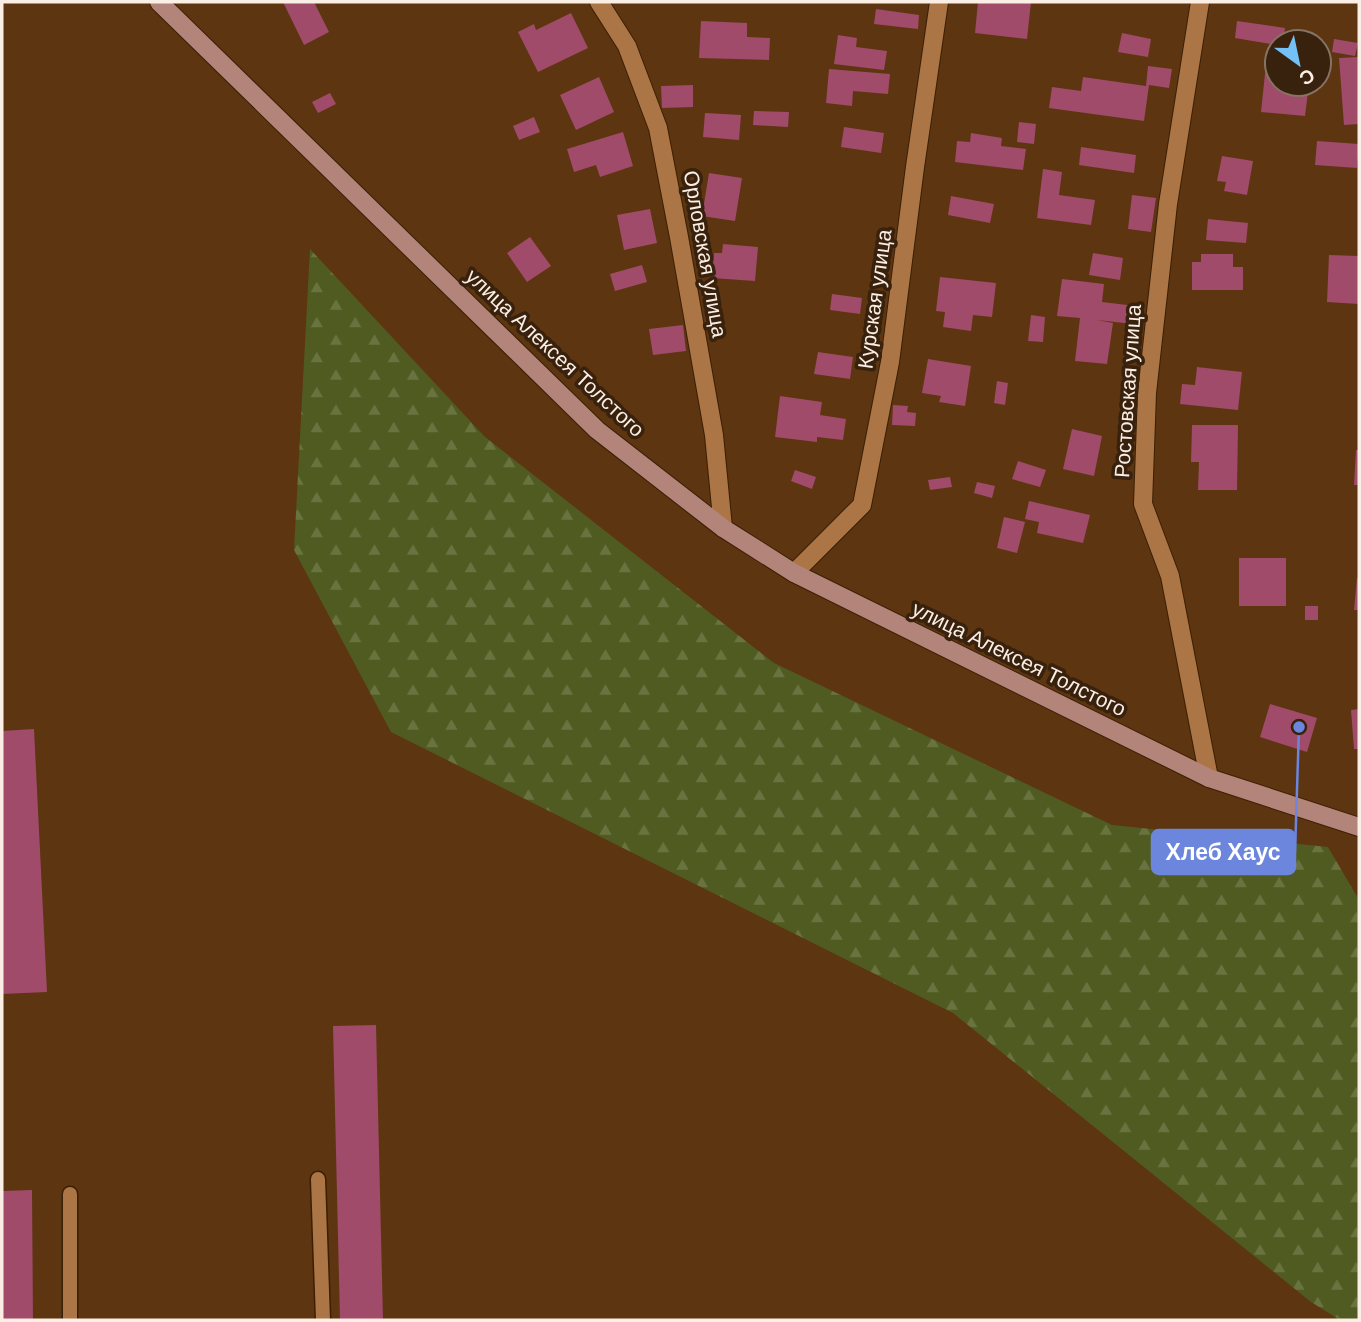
<svg xmlns="http://www.w3.org/2000/svg" width="1361" height="1322" font-family="'DM Sans',sans-serif">
<style>
.forest{fill:url(#forest-firs)}
.building{fill:#a04b69}
.lines{fill:none;stroke-linecap:round;stroke-linejoin:round}
.lane-casing{stroke:#3b1f05;stroke-width:17}
.street-casing{stroke:#3b1f05;stroke-width:20}
.secondary-casing{stroke:#3b1f05;stroke-width:20}
.lane{stroke:#ac7546;stroke-width:14}
.street{stroke:#ac7546;stroke-width:18}
.secondary{stroke:#b2847a;stroke-width:18}
.labels{text-anchor:middle;stroke-width:7;stroke-linejoin:round;paint-order:stroke}
.street-label{font-size:21px;fill:#fbeee4;stroke:#38210d}
.leader{fill:none;stroke:#6b86dc;stroke-width:2.5}
.callout-dot{fill:#6b86dc;stroke:#38210d;stroke-width:2.5}
.callout{fill:#6b86dc;stroke:#6b86dc;stroke-width:2.5}
.callout-label{font-size:23px;text-anchor:middle;font-weight:bold;fill:#fff}
</style>
<defs>
<pattern id="forest-firs" width="22" height="20" patternUnits="userSpaceOnUse" patternTransform="scale(1.75)"><rect width="22" height="20" fill="#4f5b20"/><path d="M5 1l3.5 6h-7zM16 11l3.5 6h-7z" fill="#697340"/></pattern>
</defs>
<rect width="100%" height="100%" fill="#5d3510"/>
<!-- forest -->
<path class="forest" d="M310,249l175,188 289,226 338,162 216,22 31,53v420h-19l-29,-18 -358,-289 -562,-281 -97,-182z"/>
<!-- building -->
<path class="building" d="M283,2h31l15,30 -25,13z
M978,2h53l-4,37 -52,-6z
M876,9l43,6 -1,14 -44,-5z
M571,13l17,35 -50,24 -20,-40 16,-8 2,6z
M701,21l46,2v14l23,1 -1,22 -70,-2z
M1237,21l48,7 -2,14h-6v3l-42,-7z
M1122,33l29,6 -3,18 -30,-5z
M838,35l19,3 -1,9 31,4 -3,19 -50,-6z
M1334,39l24,4 -3,13 -23,-4z
M1359,57v67l-15,1 -5,-67z
M1266,64l11,1v19h32l-4,32 -44,-4z
M1148,66l24,3 -3,19 -20,-3 -5,36 -95,-13 3,-21 29,4 2,-14 63,9z
M829,69l61,5 -2,20 -35,-3 -1,15 -26,-3z
M599,77l15,35 -38,18 -16,-35z
M693,85v22l-31,1 -1,-22z
M330,93l6,11 -18,9 -6,-11z
M754,111l35,1 -1,15 -35,-2z
M705,113l36,2 -2,25 -36,-3z
M534,117l6,15 -21,8 -6,-14z
M1019,122l17,2 -2,20 -17,-2z
M844,127l40,6 -3,20 -40,-6z
M623,132l10,34 -33,11 -4,-12 -22,7 -7,-23z
M971,133l31,5 -1,8 25,3 -3,21 -68,-8 2,-21 13,1z
M1317,141l42,3 -2,24 -42,-3z
M1081,147l55,8 -2,18 -55,-8z
M1222,156l31,5 -6,34 -23,-4 2,-9 -9,-1z
M1043,169l19,3 -3,23 36,5 -4,25 -54,-7z
M709,173l33,5 -7,43 -33,-5z
M1132,195l24,3 -5,34 -23,-3z
M951,196l43,8 -4,19 -42,-8z
M650,209l7,34 -33,7 -7,-35z
M1208,219l40,4 -2,20 -40,-3z
M530,237l21,29 -24,16 -20,-29z
M723,244l35,3 -3,34 -43,-3 2,-25h8z
M1093,253l30,5 -3,22 -31,-5z
M1201,254h32v13h10v23h-51v-28h9z
M1329,255l30,1v48l-32,-2z
M642,265l5,17 -32,9 -5,-17z
M940,277l56,6 -4,34 -19,-2 -2,16 -28,-4 2,-15 -9,-1z
M1062,279l42,5 -2,18 42,5 -2,18 -45,-5 16,3 -6,41 -32,-3 5,-43 -23,-2z
M832,294l30,4 -2,16 -30,-4z
M1031,315l14,2 -2,25 -15,-1z
M683,325l3,26 -33,4 -4,-26z
M818,352l35,5 -3,22 -36,-5z
M928,359l43,7 -6,40 -26,-4 2,-6 -19,-3z
M1197,367l45,5 -4,38 -58,-6 2,-20 13,1z
M997,381l11,2 -3,22 -11,-2z
M780,396l42,6 -2,13 26,4 -3,21 -26,-3v5l-42,-5z
M893,405l15,1 -1,6 9,1 -1,13 -23,-1z
M1192,425h46l-1,65h-39l1,-28h-8z
M1072,429l30,7 -8,40 -31,-7z
M1356,450h3v35h-5z
M1018,461l28,9 -6,17 -28,-8z
M795,470l21,7 -4,12 -21,-8z
M950,477l2,10 -22,3 -2,-10z
M977,482l18,4 -3,12 -18,-5z
M1029,501l61,14 -7,28 -46,-10 2,-11 -14,-3z
M1004,517l21,5 -8,31 -20,-5z
M1239,558h47v48h-47z
M1357,578h2v32h-5z
M1305,606h13v14h-13z
M1270,704l47,14 -10,34 -47,-15z
M1359,709v40h-5l-3,-39z
M34,729l13,263 -45,2v-263z
M376,1025l7,295h-43l-7,-294z
M32,1190l1,130h-31v-129z"/>
<g class="lines">
<defs>
<path id="lane" d="M318,1179l5,141
M70,1320v-126"/>
<path id="street" d="M599,2l28,44 31,82 21,109 35,198 9,93
M1200,2l-32,202 -21,189 -4,111 27,72 39,202
M794,573l68,-68 28,-143 25,-195 24,-165"/>
<path id="secondary" d="M159,2l438,428 126,98 71,45 415,205 150,49"/>
</defs>
<!-- lane casing -->
<use href="#lane" class="lane-casing"/>
<!-- street casing -->
<use href="#street" class="street-casing"/>
<!-- secondary casing -->
<use href="#secondary" class="secondary-casing"/>
<!-- lane -->
<use href="#lane" class="lane"/>
<!-- street -->
<use href="#street" class="street"/>
<!-- secondary -->
<use href="#secondary" class="secondary"/>
</g>
<g class="labels">
<!-- street labels -->
<g class="street-label">
<text transform="translate(705 254) rotate(80)" y="7">Орловская улица</text>
<text transform="translate(875 299) rotate(-82)" y="7">Курская улица</text>
<text transform="translate(555 353) rotate(43)" y="7">улица Алексея Толстого</text>
<text transform="translate(1128 391) rotate(-86)" y="7">Ростовская улица</text>
<text transform="translate(1019 659) rotate(26)" y="7">улица Алексея Толстого</text>
</g>
</g>
<!-- callouts -->
<path class="leader" d="M1299 727L1295 852"/>
<circle class="callout-dot" cx="1299" cy="727" r="7"/>
<rect class="callout" x="1152" y="830" width="143" height="44" rx="7"/>
<g class="callout-label">
<text x="1223" y="860">Хлеб Хаус</text>
</g>
<!-- border -->
<rect width="1361" height="1322" fill="none" stroke="#fbeee4" stroke-width="7"/>
<!-- north arrow -->
<g transform="translate(1298 63) rotate(147)"><circle r="33" fill="#38210d" stroke="#867363" stroke-width="2"/>
<path d="M0-5L12 26L0 18L-12 26Z" fill="#73c1f5"/>
<text y="-10" font-size="19" font-weight="bold" text-anchor="middle" fill="#fbeee4">С</text>
</g>
</svg>
